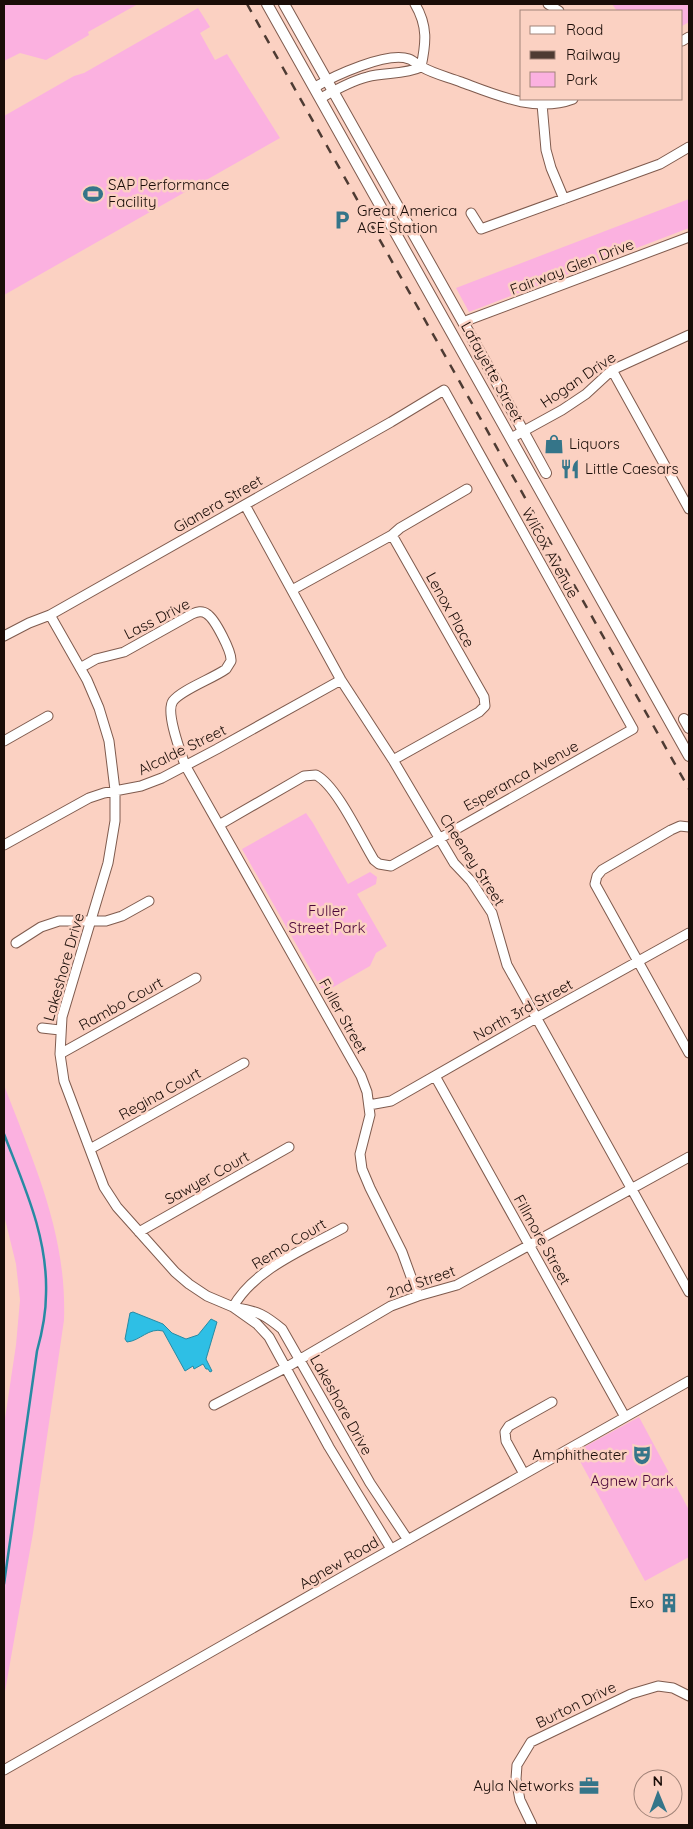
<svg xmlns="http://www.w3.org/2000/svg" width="693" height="1829" font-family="Quicksand,sans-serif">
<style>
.green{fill:#fbb1e0}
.water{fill:#2ebfe5;stroke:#288aa3}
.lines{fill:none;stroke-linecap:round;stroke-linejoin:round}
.stream{stroke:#288aa3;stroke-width:2.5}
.minor-casing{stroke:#7f5b4e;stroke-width:11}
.major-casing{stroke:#7f5b4e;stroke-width:12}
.minor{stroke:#fff;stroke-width:9}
.major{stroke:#fff;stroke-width:10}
.rail{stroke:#4e3b33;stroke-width:2.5;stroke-dasharray:9 9;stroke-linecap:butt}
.labels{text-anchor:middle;stroke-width:5;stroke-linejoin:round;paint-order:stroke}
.poi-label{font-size:15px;fill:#1a0d08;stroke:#fbd1c2;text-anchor:start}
.street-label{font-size:15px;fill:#1a0d08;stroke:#fbd1c2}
.park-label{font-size:15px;fill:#4a0539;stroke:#fbd1c2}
</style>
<rect width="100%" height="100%" fill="#fbd1c2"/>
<!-- green -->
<path class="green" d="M4,4h134l-50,28 1,3 -43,25 -26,-7 -16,8z
M612,4h77v18l-7,4v-15h-65z
M198,8l12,19 -10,6 15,27 12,-6 53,84 -276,157v-179l70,-40 10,-3z
M689,199v29l-220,84 -13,-24z
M306,813l7,10 35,61 22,-12 7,5 -1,7 -19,10 30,52 -11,7 -6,13 -40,23 -9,-1 -79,-139z
M4,1085c30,79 63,148 60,235l-31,213 -29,164v-272l12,-80 4,-45 -4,-36 -12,-49z
M639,1417l50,93v47l-44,24 -70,-129z"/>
<!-- water -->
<path class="water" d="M133,1312l30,12 9,9 14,6 12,-4 13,-16 6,3 -11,37 6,12 -2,1 -2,-3h-2l-3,-5 -9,5 -1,-3 -8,5 -22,-40c-14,-4 -23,10 -36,11l-2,-3 5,-26z"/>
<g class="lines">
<!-- stream -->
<path class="stream" d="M4,1134c20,52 44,103 42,160 0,20 -4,39 -9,57l-33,233"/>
<defs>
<path id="minor" d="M415,4c13,22 11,39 6,63
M548,4l11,7
M682,41l7,-4
M315,87c19,-11 72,-36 94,-28 4,1 8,6 13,8 12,7 26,10 39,15 35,13 75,31 112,17
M321,98c14,-8 30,-17 46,-21 18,-5 37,-2 54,-10
M542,104l4,46 5,18 13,31
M471,213l10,16 179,-65 29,-17
M463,322l226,-85
M612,370l77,139
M511,438l51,-28 24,-16 26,-24 77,-35
M245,505l96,175 52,80 61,103 17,18 21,32 15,52 182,327
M392,535l8,-7 67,-39
M292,590l100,-55 92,162 1,9 -6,6 -86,48
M50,615l37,65 12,28 10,33 6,49v31l-7,42 -46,154 -2,37 4,27 40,106 13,20 58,65 14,12 18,12 26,11 24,17 12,13 60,110 62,102
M4,636l25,-13 21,-8 341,-193 53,-32 189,339 -242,137 -12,-2 -5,-4c-13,-21 -37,-74 -58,-85l-12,1 -85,49
M80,668l16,-9 28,-7 68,-38c5,-2 10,-4 15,0 8,5 25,38 24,47l-5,8c-12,9 -45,21 -53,32 -8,11 8,52 12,64l176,311 6,16 3,23 -10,39 2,15 8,19 32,64 16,44
M4,741l44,-25
M689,827l-9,-1 -9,4 -69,40 -5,6 -2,8 94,169
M4,845l85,-47 15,-5 37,-7 21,-8 55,-29 124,-69
M16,943l25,-16 18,-6h47l16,-5 27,-15
M42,1028l18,2
M60,1054l136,-76
M435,1076l190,341
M369,1105l22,-4 145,-83 153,-85
M90,1149l154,-86
M139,1232l150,-85
M233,1307c21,-38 72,-58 110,-79
M236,1308c22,3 29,7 46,21l88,154 38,57
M214,1405l73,-38 104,-61 27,-10 39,-11 232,-128
M524,1474l-18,-33 -1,-9 4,-6 43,-24
M4,1770l347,-198 338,-191
M532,1825l-12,-25 -4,-21 1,-14 14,-23 100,-48 27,-8 15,2 16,8"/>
<path id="major" d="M267,4l422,752
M284,4l202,359 60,110
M684,719l5,9"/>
</defs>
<!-- minor casing -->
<use href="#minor" class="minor-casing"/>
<!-- major casing -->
<use href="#major" class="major-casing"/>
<!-- minor -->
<use href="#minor" class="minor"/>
<!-- major -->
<use href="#major" class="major"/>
<!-- rail -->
<path class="rail" d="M247,4l442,785"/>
</g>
<!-- icons -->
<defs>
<symbol id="stadium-bare" viewBox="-9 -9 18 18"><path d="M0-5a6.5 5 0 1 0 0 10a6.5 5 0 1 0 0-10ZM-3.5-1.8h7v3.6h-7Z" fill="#357589" stroke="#fbd1c2" stroke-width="2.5" paint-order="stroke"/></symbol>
<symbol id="parking-bare" viewBox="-9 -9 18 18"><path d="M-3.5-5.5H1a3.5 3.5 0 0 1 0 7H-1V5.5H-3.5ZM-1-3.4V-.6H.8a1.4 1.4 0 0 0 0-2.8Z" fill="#357589" stroke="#fbd1c2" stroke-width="2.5" paint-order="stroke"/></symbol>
<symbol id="shop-bare" viewBox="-9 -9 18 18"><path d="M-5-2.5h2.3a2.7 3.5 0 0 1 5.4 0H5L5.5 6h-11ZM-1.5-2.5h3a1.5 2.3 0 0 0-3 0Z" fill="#357589" stroke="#fbd1c2" stroke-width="2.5" paint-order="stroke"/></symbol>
<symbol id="restaurant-bare" viewBox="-9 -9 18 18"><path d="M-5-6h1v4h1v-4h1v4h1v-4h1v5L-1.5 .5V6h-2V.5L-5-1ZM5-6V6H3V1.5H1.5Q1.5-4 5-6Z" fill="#357589" stroke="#fbd1c2" stroke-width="2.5" paint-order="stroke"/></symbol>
<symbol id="theatre-bare" viewBox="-9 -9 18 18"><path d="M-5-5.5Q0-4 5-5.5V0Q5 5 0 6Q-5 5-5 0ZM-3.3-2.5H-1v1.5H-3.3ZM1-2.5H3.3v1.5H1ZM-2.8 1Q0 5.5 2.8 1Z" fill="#357589" stroke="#fbd1c2" stroke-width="2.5" paint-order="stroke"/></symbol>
<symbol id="building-bare" viewBox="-9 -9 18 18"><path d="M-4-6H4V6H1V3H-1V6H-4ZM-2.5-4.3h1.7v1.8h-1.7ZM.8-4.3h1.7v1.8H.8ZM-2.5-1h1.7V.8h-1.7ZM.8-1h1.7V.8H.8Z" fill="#357589" stroke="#fbd1c2" stroke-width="2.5" paint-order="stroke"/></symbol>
<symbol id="office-bare" viewBox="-9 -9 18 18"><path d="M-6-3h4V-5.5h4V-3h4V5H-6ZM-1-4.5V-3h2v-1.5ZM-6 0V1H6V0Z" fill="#357589" stroke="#fbd1c2" stroke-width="2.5" paint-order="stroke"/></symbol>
</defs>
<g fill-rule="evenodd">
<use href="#stadium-bare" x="79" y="180" width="28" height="28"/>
<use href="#parking-bare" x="328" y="206" width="28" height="28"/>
<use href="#shop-bare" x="540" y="430" width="28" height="28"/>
<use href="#restaurant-bare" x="556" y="455" width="28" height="28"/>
<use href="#theatre-bare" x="628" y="1441" width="28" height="28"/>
<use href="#building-bare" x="655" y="1589" width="28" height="28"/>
<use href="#office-bare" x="575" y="1772" width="28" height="28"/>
</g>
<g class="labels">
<!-- poi labels -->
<g class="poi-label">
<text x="108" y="190">SAP Performance<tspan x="108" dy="17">Facility</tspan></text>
<text x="357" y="216">Great America<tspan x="357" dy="17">ACE Station</tspan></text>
<text x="569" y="449">Liquors</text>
<text x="585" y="474">Little Caesars</text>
<text x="627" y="1460" text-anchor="end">Amphitheater</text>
<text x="654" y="1608" text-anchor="end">Exo</text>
<text x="574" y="1791" text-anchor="end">Ayla Networks</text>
</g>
<!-- street labels -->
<g class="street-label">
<text transform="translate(572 267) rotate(-21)" y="5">Fairway Glen Drive</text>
<text transform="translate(492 372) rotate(61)" y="5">Lafayette Street</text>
<text transform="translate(578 380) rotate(-34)" y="5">Hogan Drive</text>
<text transform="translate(218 504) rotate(-30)" y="5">Gianera Street</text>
<text transform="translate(550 553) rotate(61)" y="5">Wilcox Avenue</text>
<text transform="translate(450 610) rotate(61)" y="5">Lenox Place</text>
<text transform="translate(157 619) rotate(-27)" y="5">Lass Drive</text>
<text transform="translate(182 750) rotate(-26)" y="5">Alcalde Street</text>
<text transform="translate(521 776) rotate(-29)" y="5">Esperanca Avenue</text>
<text transform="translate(472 860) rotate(57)" y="5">Cheeney Street</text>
<text transform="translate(64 967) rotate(-74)" y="5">Lakeshore Drive</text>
<text transform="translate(121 1004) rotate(-29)" y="5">Rambo Court</text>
<text transform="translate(523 1010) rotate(-29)" y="5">North 3rd Street</text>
<text transform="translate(343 1016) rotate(61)" y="5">Fuller Street</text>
<text transform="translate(160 1094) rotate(-29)" y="5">Regina Court</text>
<text transform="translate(207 1178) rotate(-29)" y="5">Sawyer Court</text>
<text transform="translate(542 1240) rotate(61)" y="5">Fillmore Street</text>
<text transform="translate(289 1244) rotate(-31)" y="5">Remo Court</text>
<text transform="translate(421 1282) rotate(-19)" y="5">2nd Street</text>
<text transform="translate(341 1405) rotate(61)" y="5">Lakeshore Drive</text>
<text transform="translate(339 1563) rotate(-30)" y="5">Agnew Road</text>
<text transform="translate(576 1705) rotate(-26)" y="5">Burton Drive</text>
</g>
<!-- park labels -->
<g class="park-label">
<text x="327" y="916">Fuller<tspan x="327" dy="17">Street Park</tspan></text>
<text x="632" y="1486">Agnew Park</text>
</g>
</g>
<!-- border -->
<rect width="693" height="1829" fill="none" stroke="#1a0d08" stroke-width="10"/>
<!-- legend -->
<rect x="520" y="10" width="162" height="90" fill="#fbd1c2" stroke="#a18378"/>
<rect x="530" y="26" width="25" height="8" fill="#ffffff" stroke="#a18378"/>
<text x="566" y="35" font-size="15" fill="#1a0d08">Road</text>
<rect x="530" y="51" width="25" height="8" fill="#4e3b33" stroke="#a18378"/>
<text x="566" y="60" font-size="15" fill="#1a0d08">Railway</text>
<rect x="530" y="72" width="25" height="15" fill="#fbb1e0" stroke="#a18378"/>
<text x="566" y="85" font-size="15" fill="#1a0d08">Park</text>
<!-- north arrow -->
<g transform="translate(658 1794) rotate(359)"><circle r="24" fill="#fbd1c2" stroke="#a18378"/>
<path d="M0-4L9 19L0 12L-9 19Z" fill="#357589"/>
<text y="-8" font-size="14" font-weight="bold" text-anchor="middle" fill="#1a0d08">N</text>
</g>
</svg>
